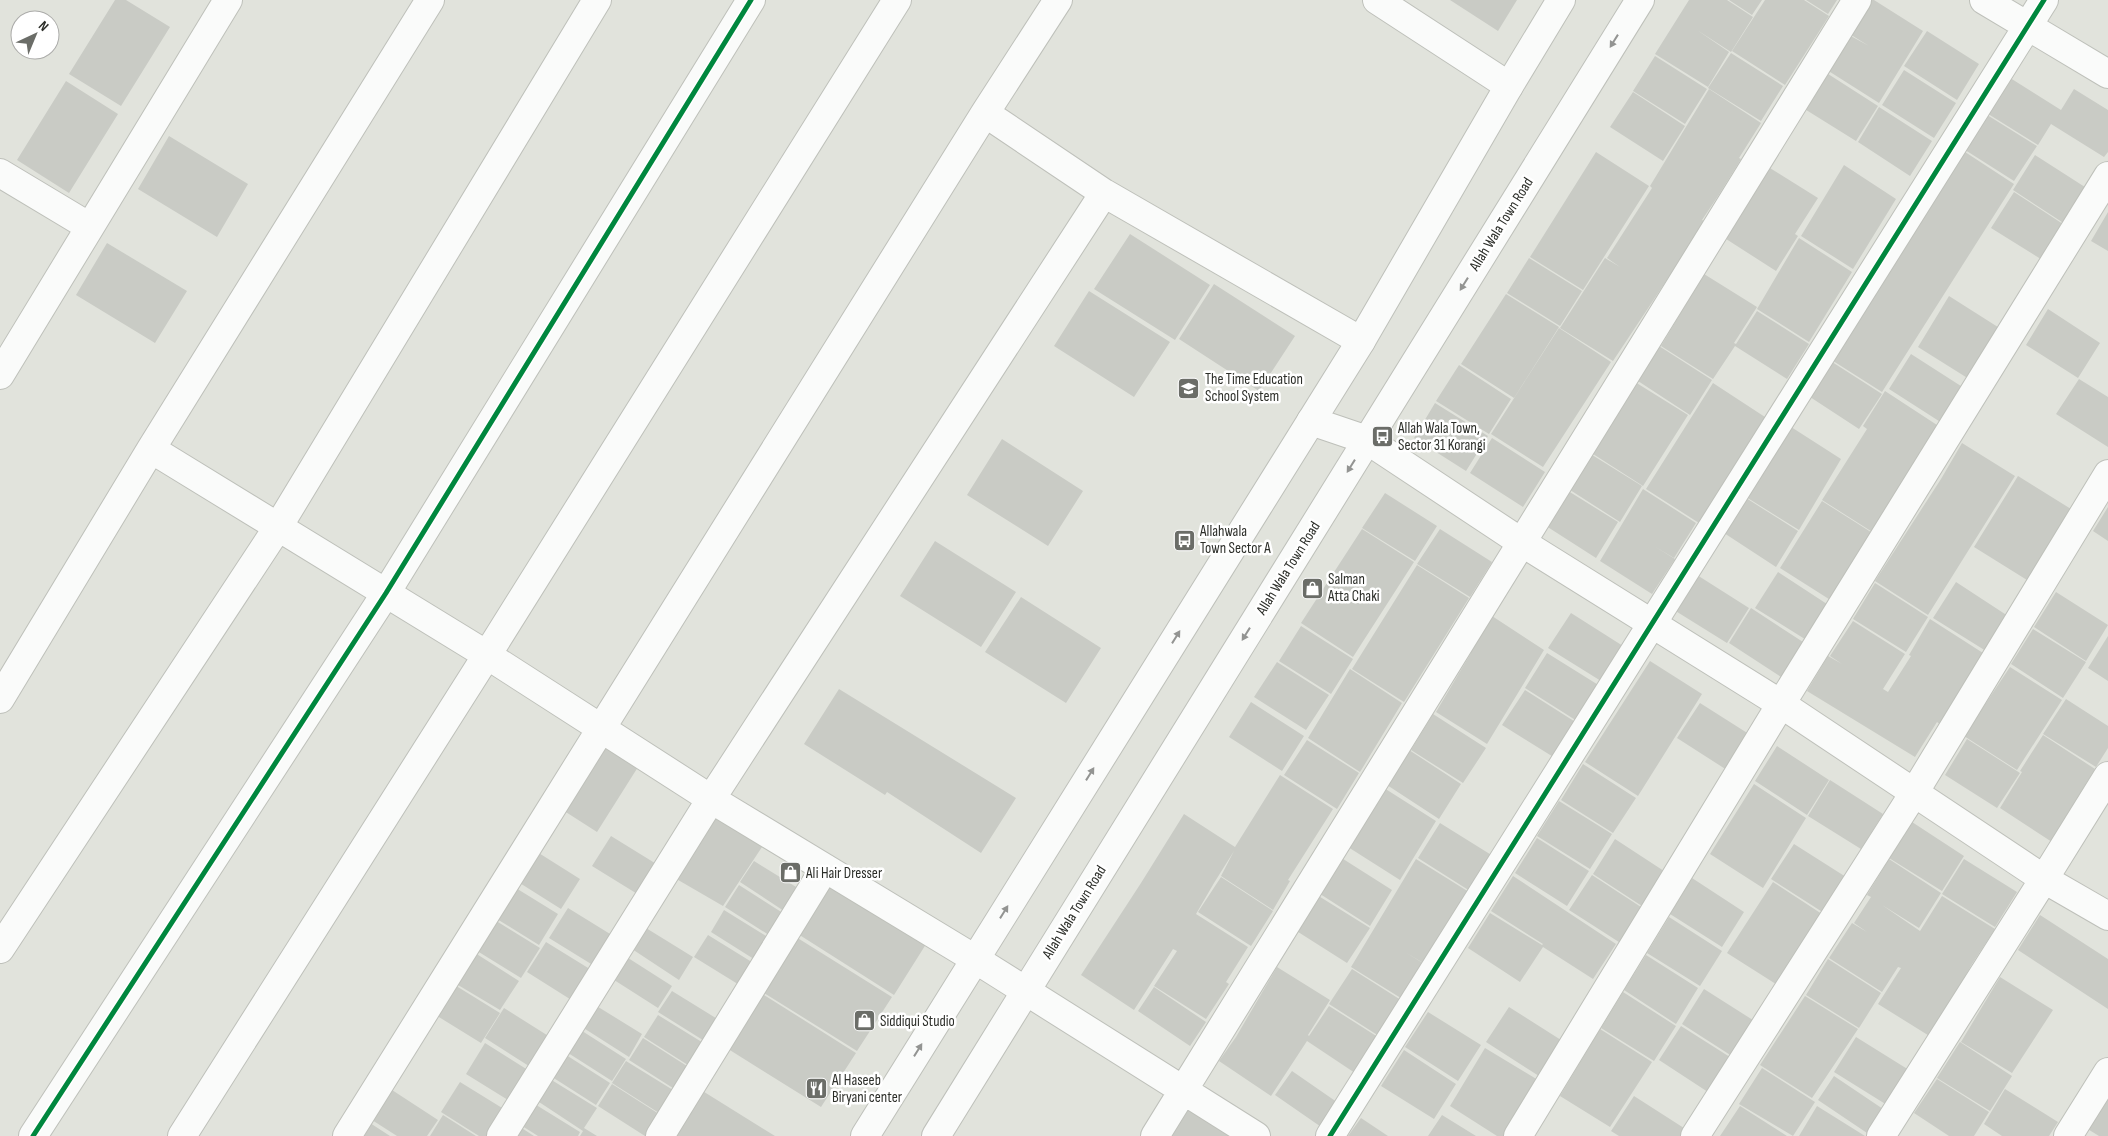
<svg xmlns="http://www.w3.org/2000/svg" width="2108" height="1136" font-family="'Sofia Sans Condensed',sans-serif">
<style>
.building{fill:#c9cbc5}
.lines{fill:none;stroke-linecap:round;stroke-linejoin:round}
.minor-casing{stroke:#bec0ba;stroke-width:30}
.major-casing{stroke:#bec0ba;stroke-width:30}
.minor{stroke:#fafbfa;stroke-width:28}
.major{stroke:#fafbfa;stroke-width:28}
.cycleway-casing{stroke:#fff;stroke-width:8}
.cycleway{stroke:#00873e;stroke-width:5}
.oneway{fill:#939492}
.labels{text-anchor:middle;stroke-width:5;stroke-linejoin:round;paint-order:stroke}
.street-label{font-size:15px;fill:#2c2e29;stroke:#fff}
.poi-label{font-size:15px;fill:#2c2e29;stroke:#fff;text-anchor:start}
</style>
<rect width="100%" height="100%" fill="#e1e3dc"/>
<!-- building -->
<path class="building" d="M115,0h11l44,27 -49,79 -52,-32z
M1450,0h67l-19,31z
M1689,0h38l26,17 -22,35 -34,-22 32,22 -21,35 -53,-33z
M1729,0h33l-10,15z
M1765,0h39l25,16 -44,69 -53,-34z
M1806,0h31l-9,14z
M1869,0h5l49,31 -44,72 -52,-33 22,-35 20,11 -21,-13z
M1927,31l52,33 -22,36 -53,-34z
M1731,53l52,33 -22,35 -53,-33z
M1655,56l52,33 -22,35 -52,-33z
M1904,70l52,33 -22,35 -52,-33z
M1825,72l53,34 -22,35 -53,-33z
M2007,76l54,34 13,-21 34,21v42l-4,5 -53,-33 -13,21 -53,-33z
M66,81l52,33 -49,79 -52,-33z
M1709,89l52,34 -22,35 2,1 -21,34 -18,27 2,1 -22,36 -69,104 -53,-33 45,-70 15,9 -13,-9 45,-70 -2,-2z
M1633,92l52,34 -22,35 -53,-34z
M1879,107l53,34 -22,35 -52,-34z
M1984,113l53,33 -23,35 -52,-33z
M169,136l79,48 -31,53 -79,-48z
M1962,150l52,34 -132,208 -52,-33z
M1596,152l53,34 -66,104 -53,-33z
M2035,155l53,34 -23,35 -52,-34z
M1765,165l53,33 -23,36 3,2 -22,35 -53,-34z
M1844,165l52,34 -43,70 -52,-33z
M2014,192l52,34 -22,35 -53,-33z
M2108,212v39l-17,-10z
M1130,234l80,51 -35,55 -81,-51z
M1799,238l53,34 -43,70 -52,-33z
M107,243l80,48 -32,52 -79,-48z
M1529,258l53,33 -22,35 -53,-33z
M1704,274l53,33 -23,36 2,1 21,-33 52,33 -22,35 -52,-33 -22,33 -52,-33z
M1214,284l81,52 -36,55 -80,-52z
M1089,291l81,51 -36,55 -80,-51z
M1506,294l53,33 -45,71 -53,-34z
M1949,296l52,33 -32,50 -51,-32z
M2048,309l52,34 -22,35 -52,-33z
M1559,328l52,34 -68,105 -52,-33z
M1659,346l53,34 -22,35 -52,-34z
M1911,354l53,34 -22,35 -53,-34z
M1829,360l53,34 -23,35 -52,-34z
M1459,365l52,34 -22,35 -53,-33z
M2079,379l29,18v50l-52,-33z
M1635,382l53,33 -45,71 -53,-34z
M1713,383l52,34 -66,106 -53,-34z
M1885,391l52,34 -21,35 3,2 -45,71 -52,-33 45,-71 -4,-3z
M1435,403l53,33 -22,35 -52,-33z
M1788,425l53,34 -42,71 -53,-33z
M1492,438l53,34 -22,35 -53,-34z
M1002,439l81,52 -35,55 -81,-51z
M1962,443l53,33 -87,139 -53,-34 66,-102z
M1589,453l53,33 -22,36 -53,-34z
M2018,476l53,33 -44,71 -53,-33z
M1565,489l53,33 -22,36 -53,-34z
M1643,489l53,34 -22,35 -20,-12 21,13 -23,35 -52,-33z
M1385,493l52,33 -22,35 -53,-33z
M1746,498l52,33 -22,36 -52,-34z
M1822,501l52,33 -42,67 -52,-33z
M2108,507v34l-15,-10z
M1362,529l52,33 -61,95 -52,-34z
M1440,529l52,33 -22,35 -53,-33z
M935,541l81,51 -35,55 -81,-51z
M1417,565l52,33 -65,104 -52,-33z
M1778,572l52,34 -22,35 -53,-33z
M1697,575l52,33 -22,35 -53,-33z
M1956,582l52,34 -22,35 -53,-33z
M1875,583l53,34 -22,35 -53,-33z
M2056,592l52,33 -22,36 -52,-34z
M1021,597l80,51 -35,55 -81,-51z
M1751,608l52,34 -22,35 -52,-34z
M1571,613l52,33 -22,35 -53,-33z
M1492,616l52,34 -57,94 -51,-32 35,-59 -2,-1z
M1930,619l53,34 -22,35 3,2 -23,35 -4,-3 -22,35 -108,-66 21,-35 14,8 -12,-8 23,-35 52,33 -22,35 5,3 23,-36 -2,-1z
M1301,626l52,33 -22,35 -52,-33z
M2033,629l53,33 -23,36 -52,-34z
M2108,636v45l-20,-13z
M1547,653l53,33 -23,35 -52,-33z
M1650,661l52,33 -64,102 -53,-34z
M1277,662l52,33 -23,35 -52,-33z
M2010,667l52,33 -45,70 -53,-34z
M1350,669l52,34 -42,69 -52,-34z
M839,689l177,109 -35,55 -94,-61 -2,3 -81,-51z
M1525,690l52,33 -22,35 -53,-33z
M2066,699l42,27v22l-12,19 -53,-33z
M1251,702l53,34 -22,35 -53,-34z
M1700,703l52,33 -22,36 -53,-34z
M1433,714l53,34 -23,35 -52,-33z
M2043,735l52,34 -22,36 2,1 -23,36 -52,-34 22,-36 -2,-1z
M1967,739l53,34 -23,35 -52,-33z
M1307,740l52,33 -22,36 -53,-34z
M598,742l40,25 -41,65 -39,-25z
M1777,746l52,34 -22,35 -52,-34z
M1409,750l52,34 -22,35 -52,-34z
M1583,764l53,34 -23,35 -52,-33z
M1280,775l53,34 -45,71 2,1 -17,29 -52,-34 13,-25 -20,32 -18,31 52,33 -22,35 3,2 -23,35 -52,-33 23,-35 -4,-2 -39,61 -53,-35 60,-92 43,-69 51,33z
M1830,780l53,34 -22,35 -53,-33z
M1754,784l52,34 -43,70 -53,-34z
M1384,788l52,33 -36,59 -52,-33z
M1559,801l53,33 -22,35 -53,-33z
M712,815l50,32 -39,59 -50,-29z
M1912,822l52,34 -22,35 -53,-33z
M1440,823l53,33 -23,35 -52,-33z
M611,836l47,29 -19,30 -47,-29z
M1537,838l52,33 -22,35 -52,-33z
M1615,839l52,34 -22,35 -52,-34z
M1794,844l52,33 -22,36 -53,-34z
M534,850l46,29 -19,30 -46,-29z
M1340,857l52,33 -22,36 -53,-34z
M1416,859l53,33 -44,72 -20,-12 21,13 -22,35 -53,-33z
M1889,859l52,34 -22,35 -37,-23 38,26 22,-35 53,33 -23,35 -41,73 -53,-33 23,-36 -3,-1 -16,25 -53,-34 23,-35 15,9 -13,-9 17,-26 -4,-2z
M1964,859l53,33 -22,35 -53,-33z
M754,861l47,29 -14,23 -47,-31z
M1592,875l52,34 -22,35 -53,-34z
M1513,876l103,68 -23,35 -50,-32 -23,35 -52,-34 22,-35 52,32 1,-1 -52,-33z
M1221,877l52,34 -22,35 -53,-34z
M1692,878l52,34 -22,35 -52,-33z
M833,880l95,61 -34,54 -96,-61z
M1773,882l52,34 -46,70 -52,-33z
M511,885l47,29 -19,31 -47,-29z
M739,885l47,30 -14,22 -47,-30z
M1317,895l53,33 -23,35 -52,-33z
M568,908l47,29 -19,30 -47,-29z
M724,910l47,29 -14,22 -46,-29z
M2040,915l68,44v50l-90,-59z
M1669,917l53,34 -22,35 -53,-33z
M493,919l47,29 -19,30 -47,-29z
M646,928l47,29 -14,23 -47,-31z
M708,935l47,29 -14,22 -47,-29z
M796,937l96,60 -35,54 -96,-60z
M546,942l47,29 -20,30 -46,-29z
M472,951l47,30 -19,29 -47,-28z
M1646,955l52,33 -22,36 -52,-34z
M625,956l47,30 -14,22 -47,-30z
M1828,959l53,34 -22,35 -53,-33z
M1277,967l53,33 -22,35 1,1 20,-30 52,33 -23,36 -51,-34 -36,55 -52,-35 17,-24z
M1352,969l52,33 -22,36 -53,-34z
M2000,977l53,33 -41,63 -51,-31z
M453,984l47,29 -19,30 -47,-29z
M1154,987l52,35 -16,24 -52,-35z
M1704,989l52,33 -21,36 -53,-34z
M672,991l47,29 -13,22 -48,-30z
M1623,992l53,34 -22,35 -53,-33z
M761,993l95,60 -35,54 -96,-60z
M1805,996l53,33 -46,69 -52,-33z
M595,1005l47,29 -13,23 -47,-30z
M1509,1007l52,33 -22,36 -53,-34z
M504,1008l46,29 -18,31 -47,-30z
M1428,1012l53,33 -23,36 -53,-34z
M658,1015l47,29 -14,23 -47,-30z
M1681,1026l52,33 -22,35 -52,-34z
M579,1029l47,30 -14,22 -47,-30z
M1600,1029l52,33 -42,65 -50,-31z
M1856,1037l53,33 -22,35 -53,-33z
M643,1038l47,30 -14,22 -47,-30z
M1960,1042l52,34 -22,35 -53,-33z
M485,1043l46,29 -18,31 -47,-29z
M1485,1048l53,32 -35,56h-6l-47,-30z
M1404,1050l52,34 -22,35 -53,-33z
M563,1053l47,30 -14,22 -47,-30z
M626,1061l47,29 -14,23 -47,-30z
M1762,1068l53,34 -22,34 -54,-32z
M1292,1071l52,36 -17,24 -52,-36z
M1834,1076l52,35 -16,24 -52,-35z
M550,1079l47,29 -13,20 13,8h-17l3,-5 -47,-31z
M1937,1079l52,33 -15,24h-25l-35,-23z
M460,1082l47,29 -16,25h-12l-38,-24z
M612,1084l47,30 -14,22 -47,-30z
M2005,1089l53,33 -9,14h-47l-18,-12z
M392,1090l46,30 -11,16h-30l-25,-16z
M701,1090l74,46h-105z
M2108,1093v43h-9l-13,-8z
M1634,1096l53,34 -4,6h-64l-8,-5z
M1186,1101l51,35h-73z
M533,1103l47,29 -2,4h-40l-19,-12z
M1740,1106l47,30h-67z
M1817,1106l48,30h-66z
M443,1115l33,21h-46z
M1442,1115l34,21h-48z
M1361,1118l27,18h-40z
M370,1123l20,13h-28z
M517,1125l17,11h-24z"/>
<g class="lines">
<defs>
<path id="minor" d="M1377,0l132,86
M1984,0l124,74
M985,113l119,80 257,148
M0,173l90,54
M0,375l228,-375
M1311,421l56,19 154,102 260,162 263,175 64,37
M151,449l336,206 224,144 264,160 281,177
M0,699l151,-250 279,-449
M0,949l278,-422 319,-527
M33,1136l353,-543 365,-593
M182,1136l305,-481 410,-655
M347,1136l638,-1023 73,-113
M501,1136l210,-337 393,-606
M660,1136l165,-268
M1155,1136l702,-1136
M1330,1136l714,-1136
M1518,1136l263,-432 327,-528
M1695,1136l219,-343 194,-319
M1881,1136l163,-257 64,-103
M2068,1136l40,-64"/>
<path id="major" d="M865,1136l496,-795 148,-255 52,-86
M936,1136l704,-1136"/>
</defs>
<!-- minor casing -->
<use href="#minor" class="minor-casing"/>
<!-- major casing -->
<use href="#major" class="major-casing"/>
<!-- minor -->
<use href="#minor" class="minor"/>
<!-- major -->
<use href="#major" class="major"/>
<defs>
<path id="cycleway" d="M33,1136l353,-543 365,-593
M1330,1136l714,-1136"/>
</defs>
<!-- cycleway casing -->
<use href="#cycleway" class="cycleway-casing"/>
<!-- cycleway -->
<use href="#cycleway" class="cycleway"/>
</g>
<!-- one-way arrows -->
<defs><path id="oneway-solid" d="M-6-.8H1V-3.2L6.5 0L1 3.2V.8H-6Z" transform="scale(1.25)"/></defs>
<g class="oneway">
<use href="#oneway-solid" transform="translate(1614 41) rotate(122)"/>
<use href="#oneway-solid" transform="translate(1464 284) rotate(122)"/>
<use href="#oneway-solid" transform="translate(1351 466) rotate(122)"/>
<use href="#oneway-solid" transform="translate(1246 634) rotate(122)"/>
<use href="#oneway-solid" transform="translate(1176 637) rotate(-58)"/>
<use href="#oneway-solid" transform="translate(1090 774) rotate(-58)"/>
<use href="#oneway-solid" transform="translate(1004 912) rotate(-58)"/>
<use href="#oneway-solid" transform="translate(918 1050) rotate(-58)"/>
</g>
<!-- icons -->
<defs>
<symbol id="school-square" viewBox="-11 -11 22 22"><rect x="-9" y="-9" width="18" height="18" rx="4" fill="#6b6d68" stroke="#fff"/><path d="M0-5L7-2L0 1L-7-2ZM-4 1L0 2.5L4 1V4Q0 6-4 4Z" fill="#fff"/></symbol>
<symbol id="bus-square" viewBox="-11 -11 22 22"><rect x="-9" y="-9" width="18" height="18" rx="4" fill="#6b6d68" stroke="#fff"/><path d="M-5-6H5V4H4V6H2V4H-2V6H-4V4H-5ZM-3.5-4V0h7V-4ZM-3.5 1.2v1.5H-2V1.2ZM2 1.2v1.5H3.5V1.2Z" fill="#fff"/></symbol>
<symbol id="shop-square" viewBox="-11 -11 22 22"><rect x="-9" y="-9" width="18" height="18" rx="4" fill="#6b6d68" stroke="#fff"/><path d="M-5-2.5h2.3a2.7 3.5 0 0 1 5.4 0H5L5.5 6h-11ZM-1.5-2.5h3a1.5 2.3 0 0 0-3 0Z" fill="#fff"/></symbol>
<symbol id="restaurant-square" viewBox="-11 -11 22 22"><rect x="-9" y="-9" width="18" height="18" rx="4" fill="#6b6d68" stroke="#fff"/><path d="M-5-6h1v4h1v-4h1v4h1v-4h1v5L-1.5 .5V6h-2V.5L-5-1ZM5-6V6H3V1.5H1.5Q1.5-4 5-6Z" fill="#fff"/></symbol>
</defs>
<g fill-rule="evenodd">
<use href="#school-square" x="1176" y="376" width="25" height="25"/>
<use href="#bus-square" x="1370" y="424" width="25" height="25"/>
<use href="#bus-square" x="1172" y="528" width="25" height="25"/>
<use href="#shop-square" x="1300" y="576" width="25" height="25"/>
<use href="#shop-square" x="778" y="860" width="25" height="25"/>
<use href="#shop-square" x="852" y="1008" width="25" height="25"/>
<use href="#restaurant-square" x="804" y="1076" width="25" height="25"/>
</g>
<g class="labels">
<!-- street labels -->
<g class="street-label">
<text transform="translate(1501 224) rotate(-58)" y="5">Allah Wala Town Road</text>
<text transform="translate(1288 568) rotate(-58)" y="5">Allah Wala Town Road</text>
<text transform="translate(1074 912) rotate(-58)" y="5">Allah Wala Town Road</text>
</g>
<!-- poi labels -->
<g class="poi-label">
<text x="1205" y="384">The Time Education<tspan x="1205" dy="17">School System</tspan></text>
<text x="1398" y="433">Allah Wala Town,<tspan x="1398" dy="17">Sector 31 Korangi</tspan></text>
<text x="1200" y="536">Allahwala<tspan x="1200" dy="17">Town Sector A</tspan></text>
<text x="1328" y="584">Salman<tspan x="1328" dy="17">Atta Chaki</tspan></text>
<text x="806" y="878">Ali Hair Dresser</text>
<text x="880" y="1026">Siddiqui Studio</text>
<text x="832" y="1085">Al Haseeb<tspan x="832" dy="17">Biryani center</tspan></text>
</g>
</g>
<!-- north arrow -->
<g transform="translate(35 35) rotate(44)"><circle r="24" fill="#ffffff" stroke="#ababa9"/>
<path d="M0-4L9 19L0 12L-9 19Z" fill="#6b6d68"/>
<text y="-8" font-size="14" font-weight="bold" text-anchor="middle" fill="#2c2e29">N</text>
</g>
</svg>
